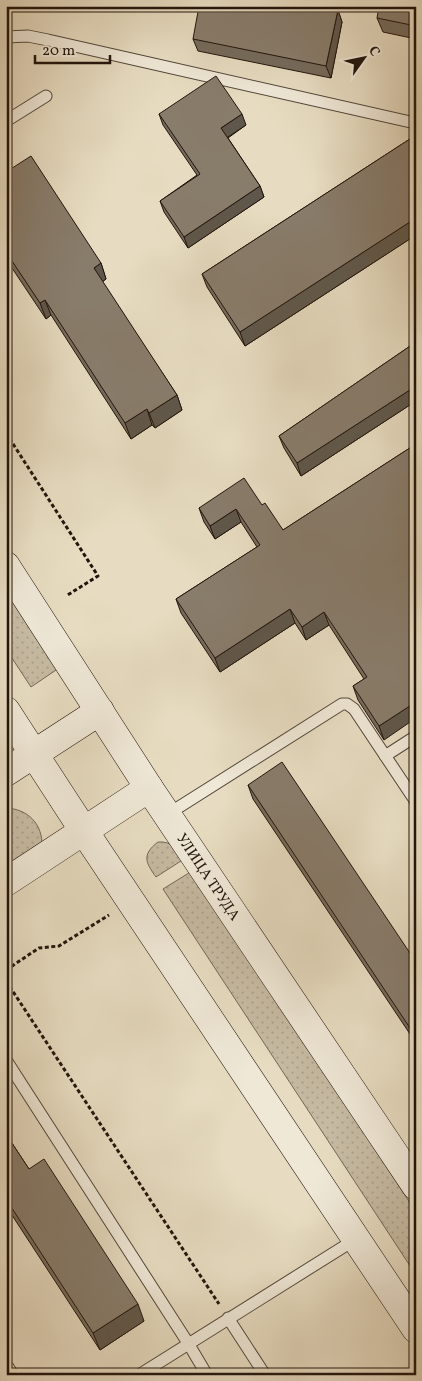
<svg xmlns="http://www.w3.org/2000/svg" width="422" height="1381" font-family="Vollkorn,serif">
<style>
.grass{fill:url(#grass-dots);stroke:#746758}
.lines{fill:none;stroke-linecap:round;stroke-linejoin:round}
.service-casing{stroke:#53463a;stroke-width:13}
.secondary-casing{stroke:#22140d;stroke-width:29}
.path{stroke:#22140d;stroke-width:3;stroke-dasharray:4 2.5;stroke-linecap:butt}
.service{stroke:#efe8d7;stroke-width:11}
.secondary{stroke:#efe8d7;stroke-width:28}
.wall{fill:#756b5c;stroke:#22140d}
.shaded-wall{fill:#5f574b;stroke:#22140d}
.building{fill:#887c6b;stroke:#22140d}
.labels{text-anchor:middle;stroke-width:4;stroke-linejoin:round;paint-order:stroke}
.street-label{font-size:15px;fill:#22140d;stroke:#efe8d7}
</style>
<defs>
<pattern id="grass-dots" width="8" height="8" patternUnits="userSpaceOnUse" patternTransform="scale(1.25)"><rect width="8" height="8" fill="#c6baa2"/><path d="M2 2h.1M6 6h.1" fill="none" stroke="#aa9f8a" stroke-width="1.8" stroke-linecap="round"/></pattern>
</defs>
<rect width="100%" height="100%" fill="#e7dcc1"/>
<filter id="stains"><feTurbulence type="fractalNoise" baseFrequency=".004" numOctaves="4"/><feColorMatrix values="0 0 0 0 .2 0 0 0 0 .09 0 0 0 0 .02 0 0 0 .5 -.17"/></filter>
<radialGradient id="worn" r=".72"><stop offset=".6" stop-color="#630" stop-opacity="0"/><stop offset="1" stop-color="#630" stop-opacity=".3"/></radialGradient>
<!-- grass -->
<path class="grass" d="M6,587l53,81 -28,19 -25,-38z
M6,808c22,1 37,16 36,39l-36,32z
M158,842c14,-1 19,7 26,17l-28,18c-10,-14 -15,-22 2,-35z
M192,871l224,341v63l-253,-386z"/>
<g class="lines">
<defs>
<path id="service" d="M6,37l22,-1 20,4 367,83
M6,121l40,-25
M385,756l31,-20
M168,814l174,-110h5l7,5 62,93
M6,1060l182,283 19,32
M228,1318l37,57
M6,1364l7,11
M139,1375l217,-136"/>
<g id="secondary">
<path id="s1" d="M6,566l143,222 267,398"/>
<path d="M6,711l78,120 332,498"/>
<path d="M6,772l94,-61"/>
<path d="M6,882l143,-94"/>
</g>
</defs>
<!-- service casing -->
<use href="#service" class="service-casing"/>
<!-- secondary casing -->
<use href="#secondary" class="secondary-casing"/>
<!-- path -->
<path class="path" d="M6,433l92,143 -32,20
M6,970l33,-22 20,-2 50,-31
M6,981l213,323"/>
<!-- service -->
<use href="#service" class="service"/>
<!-- secondary -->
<use href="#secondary" class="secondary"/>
</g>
<!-- wall -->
<path class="wall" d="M416,6v33l-33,-7 -6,-14z
M338,10l4,12 -11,56 -133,-27 -5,-12z
M159,114l87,11 -18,13 32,48 4,11 -76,51 -24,-36 -4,-11 37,-26 -34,-50z
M416,135v100l-171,111 -38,-59 -5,-13z
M6,172l95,91 5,16 -4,3 75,113 5,15 -27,18 -3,-3 -21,14 -80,-124 -5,4 -40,-60z
M416,342v59l-115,75 -17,-28 -5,-12z
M416,444l-32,296 -26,-40 -5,-14 11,-7 -35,-54 -23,15 -11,-17 -75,49 -39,-59 -5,-14 81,-52 -16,-25 -26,17 -11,-17 -5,-14 63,-3 21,25z
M248,785l168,177v81l-163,-244z
M6,1134l23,35 115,152 -44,29 -94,-144z"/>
<!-- shaded-wall -->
<path class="shaded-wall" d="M338,10l4,12 -11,56 -5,-12z
M242,114l4,11 -21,14 -4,-11z
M260,186l4,11 -76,51 -4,-11z
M416,218v17l-171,111 -5,-14z
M101,263l5,16 -7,5 -5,-16z
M45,300l6,15 -5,4 -6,-16z
M416,386v15l-115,75 -4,-13z
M177,395l5,15 -27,18 -6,-15z
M147,409l5,16 -21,14 -6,-16z
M236,509l5,13 -26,17 -5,-13z
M290,609l5,14 -75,49 -5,-14z
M324,612l5,13 -23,15 -4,-13z
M416,702v16l-32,22 -5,-14z
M138,1304l6,17 -44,29 -7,-17z"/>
<!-- building -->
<path class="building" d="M199,6h120l19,4 -12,56 -133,-27z
M379,6h37v20l-39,-8z
M216,76l26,38 -21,14 39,58 -76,51 -24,-36 40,-27 -41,-60z
M416,135v83l-176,114 -38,-58z
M31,156l70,107 -7,5 83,127 -28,18 -2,-4 -22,14 -80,-123 -5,3 -34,-51v-80z
M416,342v44l-119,77 -18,-27z
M416,444v258l-37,24 -26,-40 14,-9 -43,-65 -22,15 -12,-18 -75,49 -39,-59 84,-54 -24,-36 -26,17 -11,-18 45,-30 18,27 3,-2 18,27z
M282,762l134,200v75l-168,-252z
M6,1134l23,35 15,-10 94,145 -45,29 -87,-134z"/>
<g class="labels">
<!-- street labels -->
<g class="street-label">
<text dy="5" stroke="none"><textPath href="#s1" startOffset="371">УЛИЦА ТРУДА</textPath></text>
</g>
</g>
<!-- margin -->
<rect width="422" height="1381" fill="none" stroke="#e7dcc1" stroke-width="25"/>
<rect x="8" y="8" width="407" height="1366" fill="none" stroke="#22140d" stroke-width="2.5"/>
<rect x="12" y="12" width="397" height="1356" fill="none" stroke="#22140d"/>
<!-- north arrow -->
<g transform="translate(364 58) rotate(57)" stroke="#efe8d7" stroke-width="4" paint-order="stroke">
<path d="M0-4L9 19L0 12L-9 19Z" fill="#22140d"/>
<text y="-8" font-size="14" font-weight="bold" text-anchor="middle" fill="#22140d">С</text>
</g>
<!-- scale -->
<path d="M35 55v8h75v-8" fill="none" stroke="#22140d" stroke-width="2.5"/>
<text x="42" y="55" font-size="15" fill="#22140d" stroke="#efe8d7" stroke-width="4" paint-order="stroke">20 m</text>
<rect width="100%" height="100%" filter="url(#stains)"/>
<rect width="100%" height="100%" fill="url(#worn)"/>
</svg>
